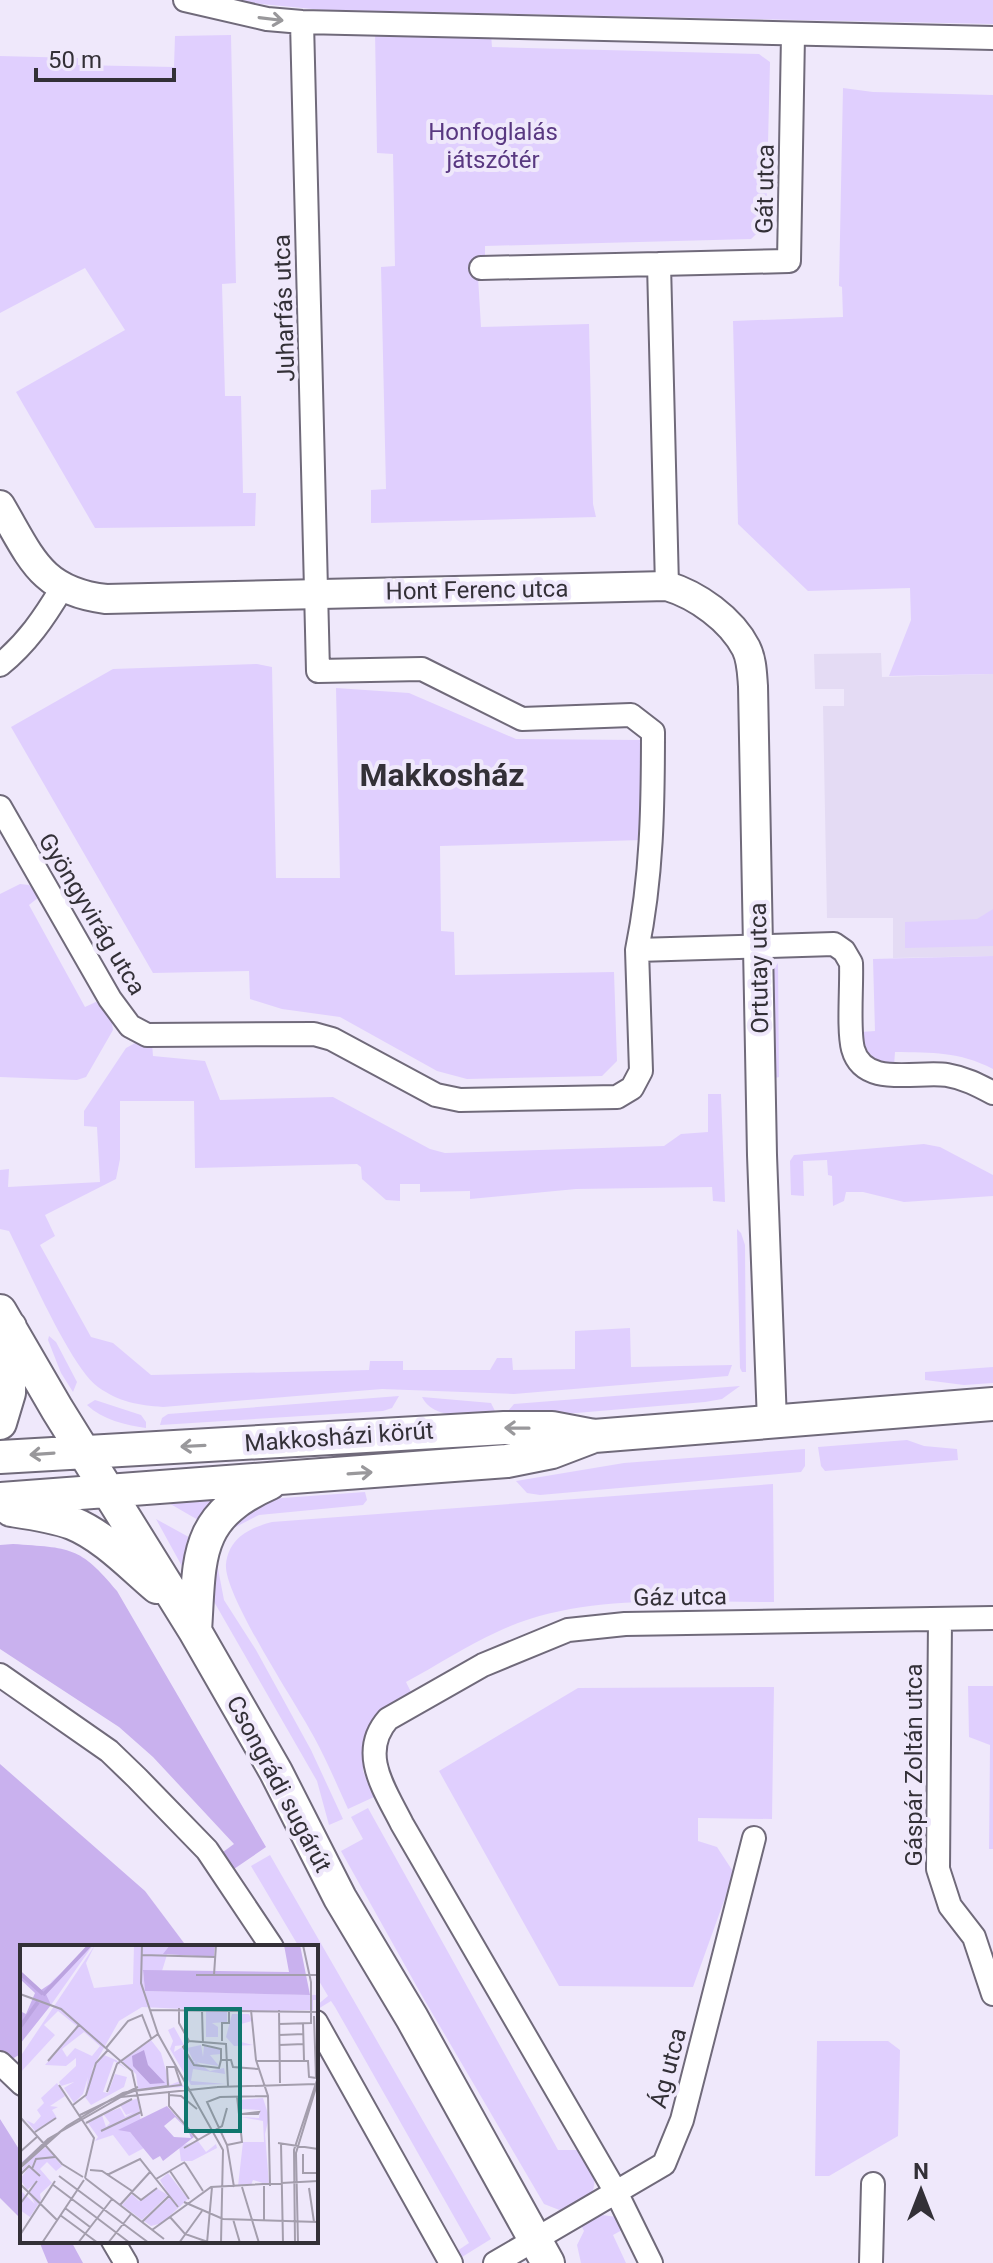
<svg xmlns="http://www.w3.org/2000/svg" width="993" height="2263" font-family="Roboto,sans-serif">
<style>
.built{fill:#e4dbf4}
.green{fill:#e0cffe}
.forest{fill:#c9b1ee}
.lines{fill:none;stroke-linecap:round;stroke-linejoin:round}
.minor-casing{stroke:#706a7a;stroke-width:26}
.tertiary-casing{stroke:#706a7a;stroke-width:32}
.secondary-casing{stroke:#706a7a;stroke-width:36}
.minor{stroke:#fff;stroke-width:22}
.tertiary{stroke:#fff;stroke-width:28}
.secondary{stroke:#fff;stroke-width:32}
.oneway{stroke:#99989b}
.labels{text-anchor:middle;stroke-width:8;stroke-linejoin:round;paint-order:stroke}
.park-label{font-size:24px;fill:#593881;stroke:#efe8fb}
.street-label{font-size:24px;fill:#333037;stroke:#efe8fb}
.district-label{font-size:32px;font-weight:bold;fill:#333037;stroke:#efe8fb}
.inset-river{fill:none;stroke:#bba3e0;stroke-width:4}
.inset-road{fill:none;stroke:#a49ead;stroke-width:2}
.view{fill:#0f766e;fill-opacity:0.15;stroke:#0f766e;stroke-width:4}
.inset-edge{fill:none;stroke:#333037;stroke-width:4}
</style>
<rect width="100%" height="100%" fill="#efe8fb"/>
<!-- built -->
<path class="built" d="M881,653l1,24 111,-3v282l-100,2v-40h-66l-4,-212h21v-17h-29l-1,-35z"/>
<!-- green -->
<path class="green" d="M222,0h771v24l-670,-14z
M375,31l116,3 1,13 267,7 11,8 -4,163 -15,14 -266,7v14h-8l4,67 108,-3 4,180 3,13 -225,6v-33l15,-1 -5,-222 14,-1 -2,-112 -16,-1z
M231,35l5,248 -14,1 3,112h16l2,97h13l-1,33 -160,2 -79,-136 109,-62 -40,-62 -85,45v-257l78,2v7l96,2 1,-31z
M843,88l30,4 120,3v579l-104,2 22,-56 -1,-32 -102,3 -70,-67 -5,-203 110,-4 -1,-30 -3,-1z
M257,664l15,3 4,211h64l-4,-190 73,5 107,46 124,1 2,100 -202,6 1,85 13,1 1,43 159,-3 3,89 -15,15 -135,3 -30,-8 -97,-54 -58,-8 -32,-10 -1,-28 -96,2 -142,-246 102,-58z
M20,884l9,1 10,12 -10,8 56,102 15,-7 11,16 2,14 -27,47 -9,3 -77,-3v-183z
M993,909v37l-88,2v-26l72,-3z
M993,956v113c-35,-18 -60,-16 -98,-17l-1,14c-20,-5 -30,-13 -33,-34l14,-1 -2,-72z
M778,963l1,114 -7,2 -1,-106z
M137,1042l15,1 1,13 52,5 15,39 113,-3 97,52 15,4 219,-7 17,-12 27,-2v-38h13l4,108 -12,-1 -1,-14 -136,2 -106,10v-8l-50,1v-8h-20v17l-14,-1 -24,-21 -1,-12 -4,-3 -162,4 -1,-67h-74v58l-4,20 -71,36 10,21 -15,9 51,92 22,6 38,32 218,-5 1,-9h33v9h87l7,-12h15l1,12 62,-1v-38l55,-3 1,39 101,-2 -4,11 -214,18 -132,-5 -219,18c-25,-2 -44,-5 -65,-20 -27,-19 -71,-121 -89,-156l-9,-2v-59l9,-1 -1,18 92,-5 -3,-55 -13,-1v-15l42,-63z
M924,1144l16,3 53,28v21l-89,6 -41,-10h-17l-2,9 -11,5 -1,-30 -4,-1 -1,-15 -24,1 1,35 -13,-1 -1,-34 4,-6z
M737,1229l4,4 4,12 1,127h-4l-2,-4z
M49,1336l7,6 21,40 -4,10 -12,-19 -13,-33z
M993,1367v16l-29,2 -39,-5v-8z
M740,1386l-18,13 -17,3 -164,14h-30l-3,-5 6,-7z
M399,1396l-7,12 -9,3 -223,14 2,-7 6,-4z
M422,1397l69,6 6,12c-23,-1 -63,7 -75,-18z
M95,1400l46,15 5,7v6c-21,-3 -43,-8 -59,-23z
M907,1440l17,6 33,3 1,11 -133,11 -4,-5 -3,-19z
M499,1444l1,7 -335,25v-6z
M805,1449v17l-4,6 -261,23 -13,-2 -11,-12 108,-18z
M773,1484l1,118c-91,1 -193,-10 -277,30 -31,14 -61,34 -91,50l6,12 -39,24 -10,25v28l11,26 -26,12c-11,-24 -21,-48 -34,-72 -17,-32 -91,-143 -88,-173 3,-26 23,-36 46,-42z
M365,1492l2,8 -4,5 -104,10 -37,19 8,-16 39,-19z
M223,1493l-18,31 -38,-22z
M156,1519l40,22 -12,29z
M215,1553l9,47 32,50 55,100 32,69 -14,6 -12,-44 -104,-181z
M968,1686h25v163h-4l1,-104 -21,-8z
M774,1687l-2,132 -74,-1v23l19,6 17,26 -41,114 -134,-1 -120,-215 139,-83z
M368,1808l190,342h22c12,19 20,25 10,49l-28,12 -18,-7 -123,-210 -80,-143 22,-12 -12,-22z
M270,1855l221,384 -29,18 -5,-6 12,-8 -134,-236 -4,-6 -13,8 -2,-3 12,-10 -12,-20v-29h-17l-48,-81z
M817,2041h71l12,9 -2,86 -69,40h-14z
M602,2215l15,2 7,12 -11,6 13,28h-45l-4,-18 7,-14 -3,-6z"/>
<!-- forest -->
<path class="forest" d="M13,1544c57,4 67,2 104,47l149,256 -32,22 -11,-17 11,-8 -81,-87 -34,-30 -119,-78v-104z
M0,1764l145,127 42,56h-165v106l-13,8 -9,-8z
M0,2119l22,35v66l-22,-22z
M39,2241h32l12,22h-35z"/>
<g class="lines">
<defs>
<path id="minor" d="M185,0l82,19 35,3 691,16
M302,22l16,649 104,-2 100,50 109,-4 22,17c0,74 -1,145 -16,218
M481,268l178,-4
M667,586l-8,-322 130,-3 4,-226
M0,665c27,-22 44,-47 62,-77
M0,807l110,192 20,27 17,9 167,-1 18,5 104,56 24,5 157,-3 15,-9 9,-17 -4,-121 197,-6 10,7 7,12c1,22 -3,67 2,86 11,40 66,21 94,26 18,3 31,10 46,18
M940,1619l-2,250 12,37 24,31 19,57
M0,1675l109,76 28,27 70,72 65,97
M316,2022l135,241
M0,2063l22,21
M113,2241l13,22
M495,2263l169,-99 18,-44 72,-282
M651,2263l-34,-69 -215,-370c-17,-34 -44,-71 -14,-105l95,-54 85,-35 57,-6 368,-6
M871,2263l2,-79"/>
<path id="tertiary" d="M0,505c31,52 40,86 106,94l561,-13c30,9 64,33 79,62 6,12 6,26 7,38l9,469 10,267"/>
<path id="secondary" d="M0,1311l57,98 138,222 81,141 64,126 72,120 136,245
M0,1423l9,-30 1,-66
M0,1457l504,-29h48l42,8 399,-32
M0,1499l507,-38 45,-9 42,-16
M11,1510c20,3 42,6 61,13 32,13 59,42 85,64
M195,1631c5,-73 -2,-114 75,-148"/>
</defs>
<!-- minor casing -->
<use href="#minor" class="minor-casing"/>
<!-- tertiary casing -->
<use href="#tertiary" class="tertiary-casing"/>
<!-- secondary casing -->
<use href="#secondary" class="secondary-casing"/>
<!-- minor -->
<use href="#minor" class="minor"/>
<!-- tertiary -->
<use href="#tertiary" class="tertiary"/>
<!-- secondary -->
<use href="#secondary" class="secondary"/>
</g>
<!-- one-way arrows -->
<defs><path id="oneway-shaft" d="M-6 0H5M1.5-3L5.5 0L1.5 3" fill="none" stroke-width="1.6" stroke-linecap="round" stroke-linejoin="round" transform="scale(2)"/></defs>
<g class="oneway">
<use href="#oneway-shaft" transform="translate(271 19) rotate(7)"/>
<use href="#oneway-shaft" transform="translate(517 1428) rotate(-179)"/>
<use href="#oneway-shaft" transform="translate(193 1446) rotate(177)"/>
<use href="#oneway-shaft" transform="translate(42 1454) rotate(176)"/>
<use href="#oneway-shaft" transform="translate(360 1473) rotate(-4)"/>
</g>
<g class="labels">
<!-- park labels -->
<g class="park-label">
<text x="493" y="140">Honfoglalás<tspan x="493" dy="28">játszótér</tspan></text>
</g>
<!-- street labels -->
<g class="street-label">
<text transform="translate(765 189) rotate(-89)" y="8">Gát utca</text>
<text transform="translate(284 308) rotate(-92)" y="8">Juharfás utca</text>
<text transform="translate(477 590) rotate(-1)" y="8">Hont Ferenc utca</text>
<text transform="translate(92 914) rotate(59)" y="8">Gyöngyvirág utca</text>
<text transform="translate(759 968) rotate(-91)" y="8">Ortutay utca</text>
<text transform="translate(339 1437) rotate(-4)" y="8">Makkosházi körút</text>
<text transform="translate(680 1597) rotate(-1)" y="8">Gáz utca</text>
<text transform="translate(914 1765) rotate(-90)" y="8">Gáspár Zoltán utca</text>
<text transform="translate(279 1784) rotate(62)" y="8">Csongrádi sugárút</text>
<text transform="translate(668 2068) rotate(-75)" y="8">Ág utca</text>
</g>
<!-- district labels -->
<g class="district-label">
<text x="442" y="786">Makkosház</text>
</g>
</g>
<!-- overview -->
<g transform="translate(20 1945)">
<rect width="298" height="298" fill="#efe8fb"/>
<path d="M73,0l-42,60 -5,-3 -1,-10 7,-11zM75,0l-9,18 8,25 39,-4 1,-39h36l-8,26h-19l2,20 173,4v5h-5v10l-86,2v10l-15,1 6,4v10h-12v-27l-64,-3 -23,14 -28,50 13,-16 12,5 12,10 -14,-9 -11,31 5,1 7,-19 12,3 -3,10 -33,18 -6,-8 3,-20 -5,17 -9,9 -10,-15 10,-6 -13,4 -2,-4 17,-16v-8l-10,8 -21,-1 33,-38 -20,-16 -14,14 11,10 -35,38v-16zM64,87l16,14 -8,10 -17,-8 -8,9 -5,-8zM212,69h17l3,7 -11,3v18l12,3 -19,1 -8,-9zM154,82l10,18 -9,1 -1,6 8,-5 4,9 24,15 14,-3 1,6 -32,-5 -2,12 35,3 -35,1 -21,-36 3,-8 -5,-11zM131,95l10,13 9,32 10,-4 4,6 -46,2 -2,-15 -14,-13zM181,100l2,12 1,-11 17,3v5l-11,1 9,11 -25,-4 -7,-14zM37,138l8,13 -15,10 8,1 -6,3 5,8 -22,13 -9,-11 8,4 7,-8 -4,-6 7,-7 -3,-5zM118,153l3,26 -12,7 15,17 -15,8 -16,-21 -18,6 3,-4 -10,-14 14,-8 4,12 4,-4 -7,-9 17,-6 5,9 9,-5 -8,3 -6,-10zM243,153l6,19 -4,17 4,51 -16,-5 -2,5 -13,1 5,-44h21l-1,-21 -22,-4 18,1 1,-8 -20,-1 -2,-9zM178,196l8,11 10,-8 1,4 -25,13h-11l-2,-15zM22,200l-12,13 16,-11 16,19 -6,5 -9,-9 -7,7 12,14 -12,11 1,6 -11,17 -10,-7v-20l15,14 -6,-11 9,-12 -11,9 -7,-11 9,-12 11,8 -11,-11 -9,9 6,-10 -6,5v-5zM148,228l10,13 -7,5 7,-5 10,13 -26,24 -11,3 -7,-5 26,-24 -10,-17zM136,243l12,7 -26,25 -20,-15 10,-11 7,7z" fill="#e0cffe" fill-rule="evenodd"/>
<path d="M150,0h45l-1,12 -51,-3zM264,0h16l10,50 -165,-4 -2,-21 146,2zM0,26l21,19 12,-8 -8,10 6,13 -31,39v-33l6,3 9,-21 -15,-14zM147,161l27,31 -31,24 -3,-5 -7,4 -23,-28 -12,-2zM155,172l13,13 3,8 -17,-1 -10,-11z" fill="#c9b1ee" fill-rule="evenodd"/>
<path d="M124,105l4,15 17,18 -15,1 -17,-18 -1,-10z" fill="#bba3e0"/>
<path class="inset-river" d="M0,28l23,21M23,50l47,-50M0,82l18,-25"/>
<path class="inset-road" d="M122,0l-1,38 17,51 65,116 -2,93M283,0l8,37v41M122,10l73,2M176,30h122M194,30l2,-30M0,49l41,15 71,62 10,45M159,63v15l10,18 37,3 2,42M130,65l168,2M182,65l1,35 18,4v11M231,65l5,50 12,36 2,90M259,65l1,73M294,71l2,62M283,78l1,37M259,79l33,-1M259,90l25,-1M169,96l-6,6 11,18 25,3 2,-8h10l2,7 25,2M202,96v-18h7v-12M259,100l25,-1M86,103l22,-27 14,-6 9,23M28,116l31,-36M236,116h52l1,16 7,1M39,140l35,53 -9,40M197,142l99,-3M149,146v15l29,34M87,147l10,-28 41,-30M149,150l12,1 16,13M53,160l13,-10 10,-32 12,-13M219,169h19l1,-2 -17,2M60,170l58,-28M0,172l42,47 21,13M66,178l46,-24M81,186l40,-19M15,187l21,-14M258,198l40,6M261,198l2,100M207,200l15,-3 -5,-46M164,203l38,-22 5,-18M0,207l18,-16M283,209v19h15M165,218l18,28M0,221l28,-27 73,-42 97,-10M0,222l16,-16 31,-25 38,-23 18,-10 8,-2 37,-5 -1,-19h8l6,18 -47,6 -22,8 -45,27 -47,42M12,224l4,-10 19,-2M70,225l12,1 30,20M150,226l19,28M0,230l9,-9 11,10M87,230l33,-16 38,48M39,231l90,67M65,233l79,61M136,234l29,-17M0,239l37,36M32,239l78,59M244,241v34M214,242l-7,-42 -20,-43 13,-5 48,-1M222,242l17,56M289,243l5,34M111,247l10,8 16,-12M164,257l39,17 95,3M0,259l17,-23M100,260l30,-33M45,263l25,19M40,270l38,28M150,272l15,17 23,8M213,274l7,24M122,277l27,-26M132,285l59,-43 107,-6M0,290l35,-54M22,298l42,-63M58,298l34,-44M88,298l23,-29M159,298l23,-32M187,298l5,-56M275,298l-1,-93 24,-73M278,298l-2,-90 22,-72"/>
<path class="view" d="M166,64h54v122h-54z"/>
<rect width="298" height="298" class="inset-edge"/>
</g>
<!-- north arrow -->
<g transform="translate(921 2191)" stroke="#efe8fb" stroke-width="6" paint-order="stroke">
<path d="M0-6L14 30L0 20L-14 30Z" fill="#333037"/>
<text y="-12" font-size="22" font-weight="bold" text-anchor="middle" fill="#333037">N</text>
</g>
<!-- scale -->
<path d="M36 68v12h138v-12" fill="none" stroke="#333037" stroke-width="4"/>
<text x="48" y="68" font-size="24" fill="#333037" stroke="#efe8fb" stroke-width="6" paint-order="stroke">50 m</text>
</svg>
